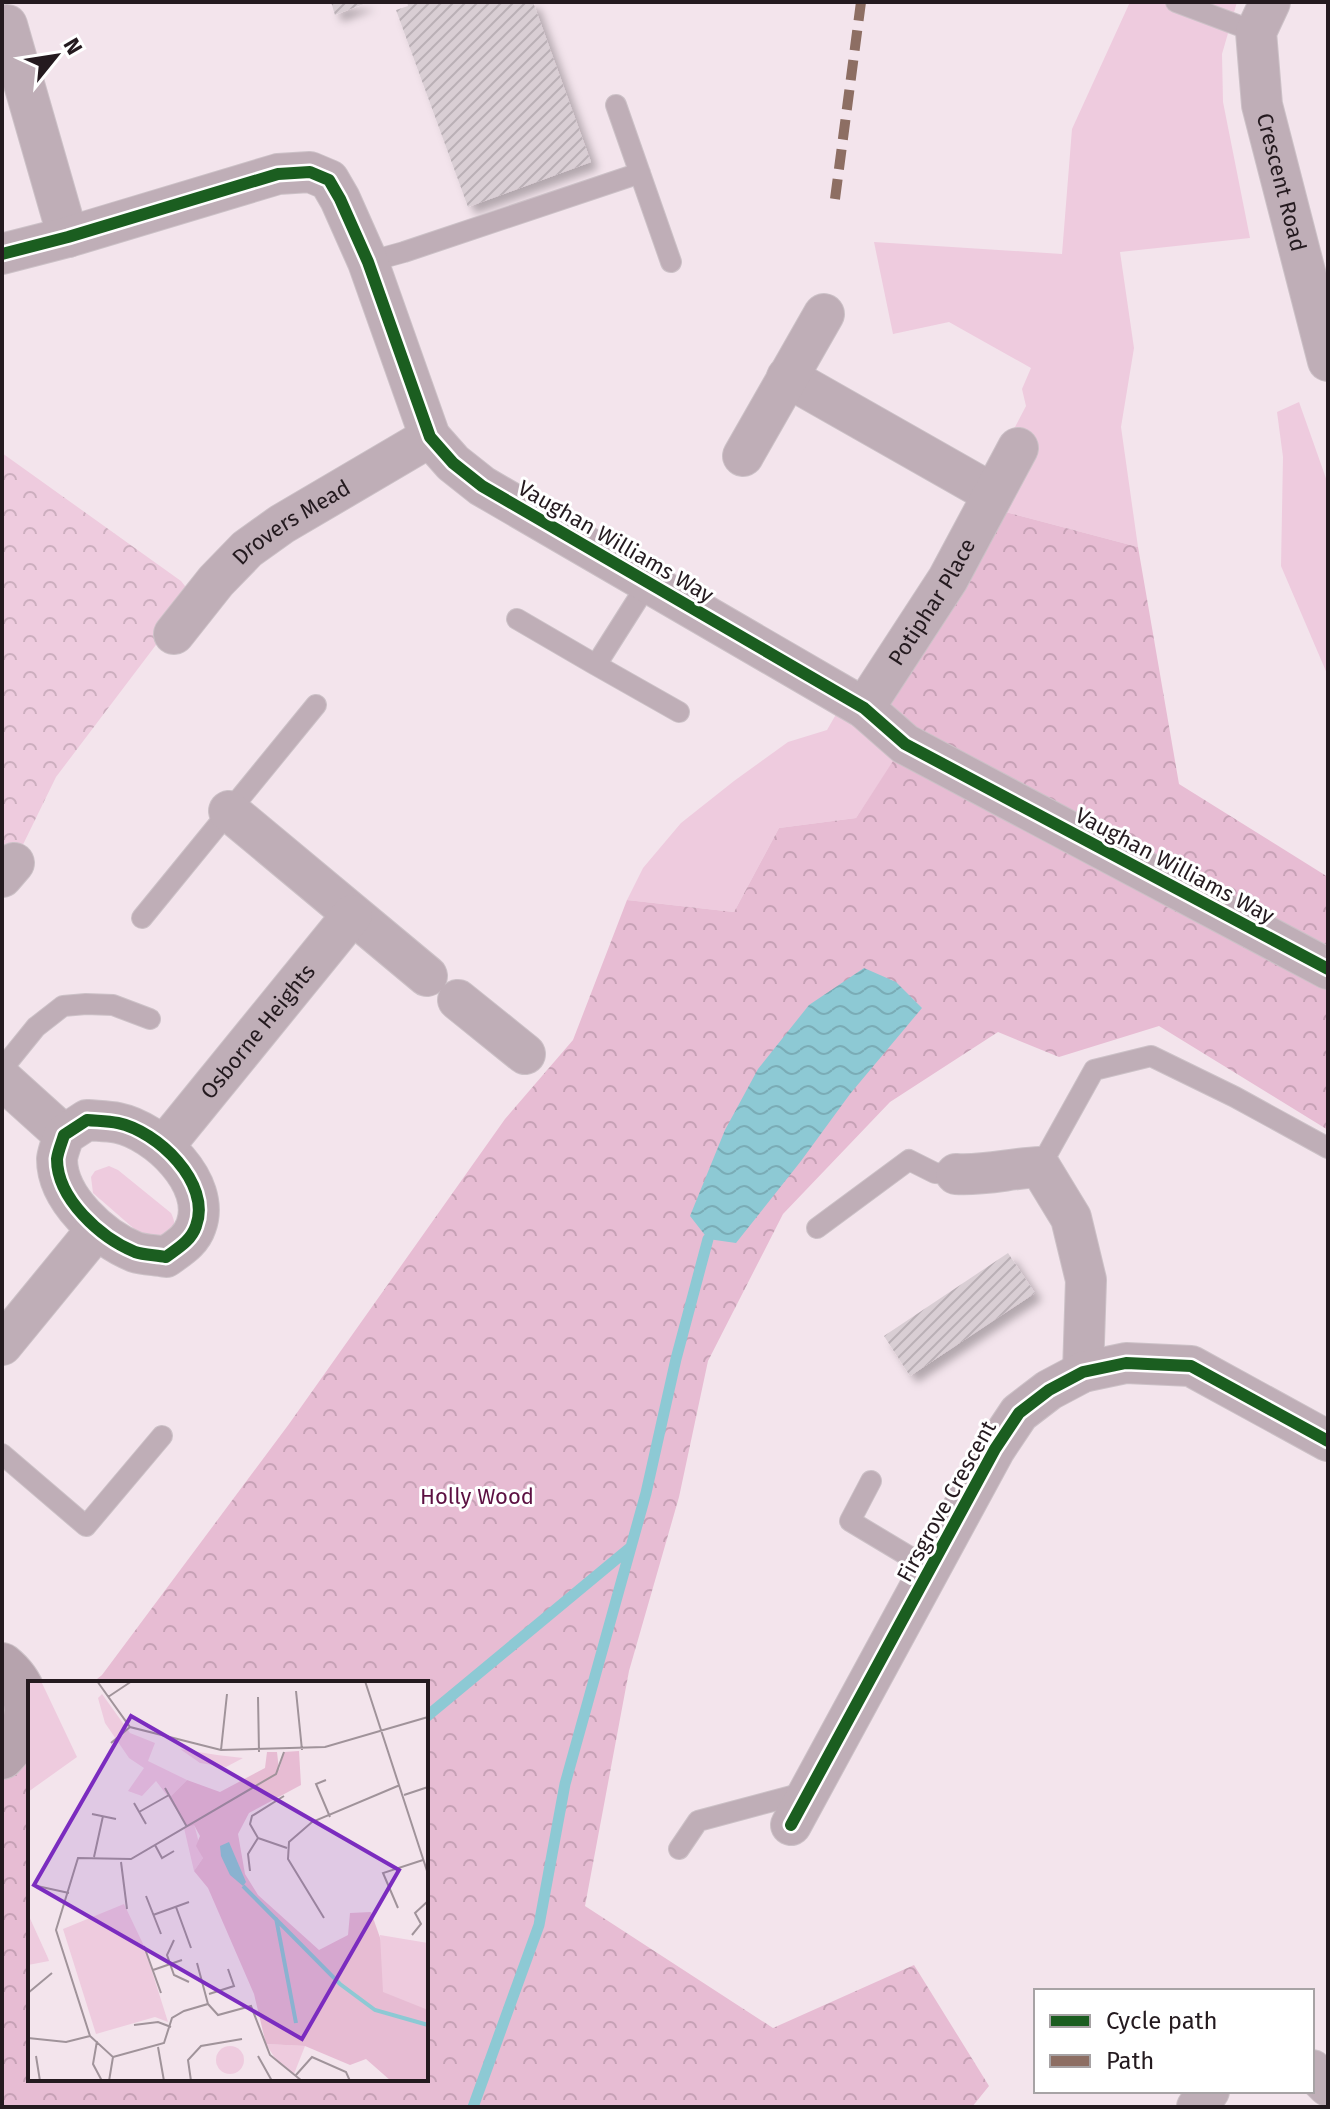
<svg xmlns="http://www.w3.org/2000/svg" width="1330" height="2109" font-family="'Fira Sans',sans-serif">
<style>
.grass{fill:#eecbde}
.forest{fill:url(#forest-crowns)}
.park{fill:url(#park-crowns)}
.water{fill:url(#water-waves)}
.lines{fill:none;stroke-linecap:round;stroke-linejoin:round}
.stream{stroke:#8dc9d4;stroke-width:11}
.building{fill:url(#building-hatch);filter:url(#shadow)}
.lane-casing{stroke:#ccc1c7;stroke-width:22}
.street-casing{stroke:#ccc1c7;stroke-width:42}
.secondary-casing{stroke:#ccc1c7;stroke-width:46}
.lane{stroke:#bfaeb7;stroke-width:20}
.street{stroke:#bfaeb7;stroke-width:40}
.secondary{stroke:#b6a3ad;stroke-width:44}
.quiet{stroke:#8d6e63;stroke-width:10;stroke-dasharray:20 10;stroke-linecap:butt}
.cycleway-casing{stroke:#fff;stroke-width:17}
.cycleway{stroke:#1b5e20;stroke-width:12}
.labels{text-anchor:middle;stroke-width:6;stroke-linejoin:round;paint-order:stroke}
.street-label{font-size:22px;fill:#241a1f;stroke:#fff}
.park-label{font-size:22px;fill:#5c1042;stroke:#fff}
.inset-river{fill:none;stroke:#8dc9d4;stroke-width:4}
.inset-road{fill:none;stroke:#a0939a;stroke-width:2}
.view{fill:#7b2cbf;fill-opacity:0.15;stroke:#7b2cbf;stroke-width:4}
.inset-edge{fill:none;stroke:#241a1f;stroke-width:4}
</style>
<defs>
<pattern id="forest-crowns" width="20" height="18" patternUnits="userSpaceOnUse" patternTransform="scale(2)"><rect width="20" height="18" fill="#e7bcd3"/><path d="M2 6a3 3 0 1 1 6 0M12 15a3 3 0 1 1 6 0" fill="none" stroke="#c6a1b5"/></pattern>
<pattern id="park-crowns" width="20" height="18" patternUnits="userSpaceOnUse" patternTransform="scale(2)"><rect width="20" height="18" fill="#eecbde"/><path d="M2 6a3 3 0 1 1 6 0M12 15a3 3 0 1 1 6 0" fill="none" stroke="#ccaebe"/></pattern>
<pattern id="water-waves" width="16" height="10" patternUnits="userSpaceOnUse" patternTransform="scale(2)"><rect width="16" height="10" fill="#8dc9d4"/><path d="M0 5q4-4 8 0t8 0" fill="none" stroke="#7aacb6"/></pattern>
<pattern id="building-hatch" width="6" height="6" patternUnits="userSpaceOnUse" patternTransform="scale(2)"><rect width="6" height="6" fill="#d9ced4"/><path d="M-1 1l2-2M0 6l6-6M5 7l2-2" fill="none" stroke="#bab0b6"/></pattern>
<filter id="shadow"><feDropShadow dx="7" dy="7" stdDeviation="4" flood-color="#0004"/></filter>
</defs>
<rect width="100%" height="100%" fill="#f3e4ec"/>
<!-- grass -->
<path class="grass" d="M1130,2h107l-15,52 1,48 27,136 -130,14 14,96 -13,79 17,120 -163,-43 51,-98 -4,-17 9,-21 -82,-46 -56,12 -19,-92 188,12 10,-125z
M1299,402l29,82v192l-47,-110 2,-109 -6,-45z
M846,697l59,47 -49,74 -77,10 -45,84 -107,-12 16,-32 38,-45 53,-42 54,-39 39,-12z
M109,1166l9,4 53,43c11,22 -8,23 -24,27l-54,-47 -2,-16 4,-6z"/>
<!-- forest -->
<path class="forest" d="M975,504l163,43 41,237 149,93v253l-169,-104 -100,31 -61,-25 -108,70 -107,112 -75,147 -29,136 -50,174 -44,235 188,122 141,-63 75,121 -17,21h-970v-351l28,-28v351h396v-396h-334l10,-8 187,-251 216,-305 68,-79 54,-140 107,12 45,-84 77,-10 48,-74 -40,-36z"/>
<!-- park -->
<path class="park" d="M2,453l179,128 12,15 -137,181 -42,86 -12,14z"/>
<!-- water -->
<path class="water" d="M864,968l32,14 26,26 -72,86 -49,67 -65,82 -28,-4 -18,-23 35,-86 33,-61 51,-64z"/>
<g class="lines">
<!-- stream -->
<path class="stream" d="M426,1717l205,-170
M473,2107l66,-182 26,-141 81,-291 30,-134 32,-120"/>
</g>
<!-- building -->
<path class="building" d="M331,2h38l-34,13z
M407,2h126l58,160 -123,45 -72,-197 12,-4z
M1008,1253l27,40 -125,83 -26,-40z"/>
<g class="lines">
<defs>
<path id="lane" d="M1176,2l80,30
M616,105l55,157
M368,262l36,-10 236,-79
M648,583l-52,82 83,47
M517,619l79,46
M142,918l174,-213
M2,1069l34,-42 27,-21 23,-2 27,1 37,14
M1040,1167l54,-97 57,-14 84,41 93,51
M817,1228l92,-68 26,13 21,1
M2,1454l84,72 76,-90
M871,1481l-21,40 80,48
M679,1849l19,-28 109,-29"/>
<g id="street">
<path id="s1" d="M1270,2l-14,30 6,73 66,256"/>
<path d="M7,25l61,212"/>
<path d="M2,254l66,-17 210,-63 32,-2 19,8 11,19 28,63 62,175 23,26 29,23 382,222 41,36 423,225"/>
<path d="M787,377l206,117"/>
<path d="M743,456l81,-142"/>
<path id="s2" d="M174,634l42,-53 31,-32 35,-25 148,-87"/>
<path id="s3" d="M864,708l84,-129 70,-131"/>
<path d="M229,811l198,165"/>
<path d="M2,877l12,-14"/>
<path d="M458,1000l67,54"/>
<path d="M2,1079l62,56"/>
<path d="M87,1120c10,1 21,1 31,3 39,8 94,60 78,103 -5,15 -18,22 -30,31 -10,-2 -22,-2 -31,-5 -34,-14 -78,-53 -78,-93 1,-8 5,-17 7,-24z"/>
<path id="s4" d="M164,1146l188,-231"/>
<path d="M956,1174c28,2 56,-6 84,-7l31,51 15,62 -3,92"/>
<path d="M2,1345l95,-116"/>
<path d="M791,1825l204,-376 24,-36 30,-23 34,-18 43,-9 65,3 137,75"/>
<path d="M1312,2070l16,16"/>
<path d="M1197,2107l12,-16"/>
</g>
<path id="secondary" d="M2,1665c21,17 31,41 20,67 -4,9 -14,18 -20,25"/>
</defs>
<!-- lane casing -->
<use href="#lane" class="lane-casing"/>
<!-- street casing -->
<use href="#street" class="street-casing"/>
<!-- secondary casing -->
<use href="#secondary" class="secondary-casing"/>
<!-- lane -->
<use href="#lane" class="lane"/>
<!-- street -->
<use href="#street" class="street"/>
<!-- secondary -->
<use href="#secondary" class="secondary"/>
<!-- quiet -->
<path class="quiet" d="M835,199l26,-197"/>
<defs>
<path id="cycleway" d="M2,254l66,-17 210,-63 32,-2 19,8 11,19 28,63 62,175 23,26 29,23 382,222 41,36 423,225
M87,1120c10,1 21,1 31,3 39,8 94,60 78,103 -5,15 -18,22 -30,31 -10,-2 -22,-2 -31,-5 -34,-14 -78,-53 -78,-93 1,-8 5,-17 7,-24z
M791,1825l204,-376 24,-36 30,-23 34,-18 43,-9 65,3 137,75"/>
</defs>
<!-- cycleway casing -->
<use href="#cycleway" class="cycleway-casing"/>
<!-- cycleway -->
<use href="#cycleway" class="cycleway"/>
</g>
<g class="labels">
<!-- street labels -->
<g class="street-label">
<text dy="8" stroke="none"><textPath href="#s1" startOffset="186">Crescent Road</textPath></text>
<text dy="8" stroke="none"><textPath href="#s2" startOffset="164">Drovers Mead</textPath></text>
<text transform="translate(616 541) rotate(30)" y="8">Vaughan Williams Way</text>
<text dy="8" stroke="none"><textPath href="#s3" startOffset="126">Potiphar Place</textPath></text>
<text transform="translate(1175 865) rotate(28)" y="8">Vaughan Williams Way</text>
<text dy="8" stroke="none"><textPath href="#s4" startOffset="148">Osborne Heights</textPath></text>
<text transform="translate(946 1501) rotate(-61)" y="8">Firsgrove Crescent</text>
</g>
<!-- park labels -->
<g class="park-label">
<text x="477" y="1504">Holly Wood</text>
</g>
</g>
<!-- overview -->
<g transform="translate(28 1681)">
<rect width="400" height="400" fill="#f3e4ec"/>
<path d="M0,0h13l36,76 -49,35zM74,13l28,39 25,10 -7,18 39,19 -18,18 -13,-17 -14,15 -14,-5 16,-23 -15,-10 -24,-35 -7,-25zM152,68l37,6 26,3 -17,9 -26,-4zM166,143l9,34 -9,13 -10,-43zM238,363l39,2 -11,28 -16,-11z" fill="#eecbde"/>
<path d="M271,70l2,34 -52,28 -11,21 7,40 13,21 61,55 29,-15 2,-22 21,-1 13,37 44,52v80h-37l-25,-22 -16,6 -45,-19 -39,-2 -12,-50 -46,-106 -14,-17 9,-13 -7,-12 4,-10 -6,-11 -7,2 -18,-29 18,-18 33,12 45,-24 2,-16h10l2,18 5,-18z" fill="#e7bcd3"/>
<path d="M352,254l48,8v67l-45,-18z" fill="#eecbde"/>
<path d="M96,223l20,42 24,76 -13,-5 -59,17 -33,-105zM0,233l20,44 1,3 -21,4z" fill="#eecbde"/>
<path d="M188 379a14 14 0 1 1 28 0a14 14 0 1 1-28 0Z" fill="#eecbde"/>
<path d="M201,161l17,40 -3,4 -13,-11 -9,-19 -1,-10z" fill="#8dc9d4"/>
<path class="inset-river" d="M215,205l97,98 35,26 53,15M248,237l20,105"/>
<path class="inset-road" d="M69,0l33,46 91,23 104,-3 103,-30M337,0l63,193M268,10l6,59M80,16l24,-16M230,16l1,55M83,62l19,-16M193,69l6,-56M298,99l-10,4 14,33M137,107l22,39M376,114l24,-8M106,122l12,21M111,131l30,-17M64,133l24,5M230,157l-8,-14 2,-8 32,-20M127,164l7,13 12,-7M66,176l9,-41M93,181l6,47M222,190l-2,-17 10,-16 29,10M9,205l32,7M118,215l15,38M148,226l15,41M370,227l-15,-35 40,-13M125,234l36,-13M296,237l-36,-59 1,-17 23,-20 88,-37M384,254l9,-11 -6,-11 13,-12M146,259l-7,15 7,20 15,7M116,265l17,47M169,282l11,41M125,289l29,-10M0,312l24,-20M181,313l25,-8 -6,-17M106,344l24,-3 13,5M0,357l38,4 24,-6M69,360l-4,23 9,17M130,366l6,34M8,375l4,25M230,375l14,25M85,376l51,-14 8,-25 12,-7 24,-7 10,11 33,-9 19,49 32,26M268,394l16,-18 34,15 4,9M81,400l4,-24 -23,-21 -34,-106 22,-72 53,1 145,-85 8,-22M163,400l-3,-21 13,-14 41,-7"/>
<path class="view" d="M103,35l268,154 -97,169 -268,-154z"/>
<rect width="400" height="400" class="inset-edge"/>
</g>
<!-- border -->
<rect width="1330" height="2109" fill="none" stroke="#241a1f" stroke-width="8"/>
<!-- legend -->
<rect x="1034" y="1989" width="280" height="104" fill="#ffffff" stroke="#a7a3a5" stroke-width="2"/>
<rect x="1050" y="2015" width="40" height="12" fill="#1b5e20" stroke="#a7a3a5" stroke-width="2"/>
<text x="1106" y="2029" font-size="24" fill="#241a1f">Cycle path</text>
<rect x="1050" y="2055" width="40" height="12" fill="#8d6e63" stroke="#a7a3a5" stroke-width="2"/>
<text x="1106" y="2069" font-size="24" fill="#241a1f">Path</text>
<!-- north arrow -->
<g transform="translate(56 56) rotate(60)" stroke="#ffffff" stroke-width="6" paint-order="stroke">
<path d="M0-6L14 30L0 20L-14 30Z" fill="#241a1f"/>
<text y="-12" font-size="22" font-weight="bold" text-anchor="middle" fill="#241a1f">N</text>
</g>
</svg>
